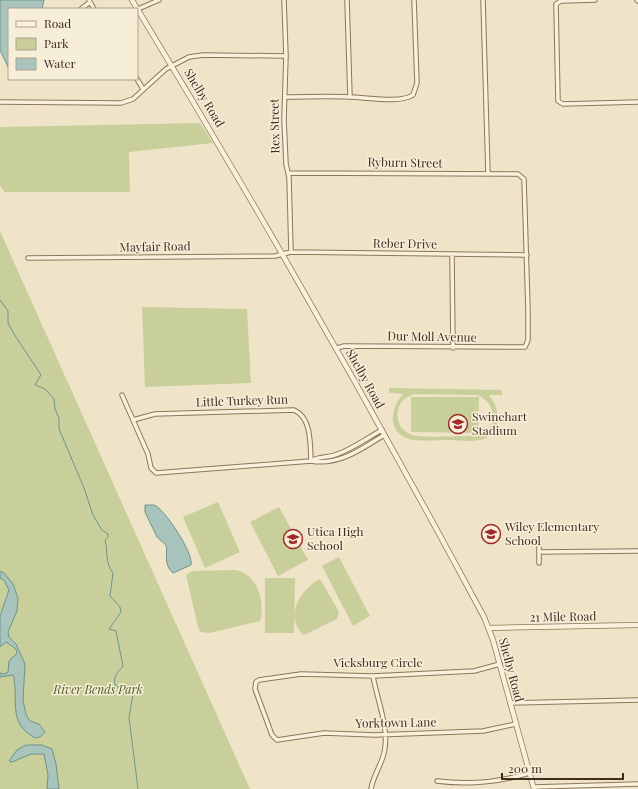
<svg xmlns="http://www.w3.org/2000/svg" width="638" height="789" font-family="'Playfair Display',serif">
<style>
.green{fill:#c9cf9b;fill-rule:evenodd}
.water{fill:#a9c4bc;stroke:#6f938a}
.lines{fill:none;stroke-linecap:round;stroke-linejoin:round}
.stream{stroke:#6f938a;stroke-width:1}
.minor-casing{stroke:#8d765c;stroke-width:5.5}
.tertiary-casing{stroke:#8d765c;stroke-width:6}
.minor{stroke:#faf1dc;stroke-width:3.5}
.tertiary{stroke:#faf1dc;stroke-width:4.5}
.labels{text-anchor:middle;stroke-width:3;stroke-linejoin:round;paint-order:stroke}
.street-label{font-size:12px;fill:#3d2e20;stroke:#f7eed8}
.poi-label{font-size:12px;fill:#3d2e20;stroke:#f7eed8;text-anchor:start}
.park-label{font-size:12px;font-style:italic;fill:#4d5a26;stroke:#f7eed8}
</style>
<rect width="100%" height="100%" fill="#f0e4c8"/>
<!-- green -->
<path class="green" d="M200,123l13,20 -84,9 1,40h-126l-4,-7v-58z
M0,231l250,558h-250z
M142,307l105,2 4,74 -106,4z
M389,388l113,2v5h-13c10,12 14,34 -3,43 -10,5 -26,2 -37,2 -10,0 -30,2 -40,-1 -22,-7 -19,-31 -6,-45l-14,-1zM414,394l63,1c21,8 22,36 -1,41 -13,0 -54,2 -64,-1 -11,-4 -16,-13 -14,-25 2,-9 8,-13 16,-16z
M411,397h68l-1,36 -67,-1z
M218,502l22,50 -35,16 -22,-51z
M279,507l29,53 -30,16 -28,-54z
M339,557l31,59 -17,10 -31,-60z
M234,570c23,2 32,32 26,51l-51,12 -8,-1 -3,-5 -12,-52 6,-4z
M265,578h30l-1,55h-29z
M320,579l19,33 -2,7 -33,16c-21,-18 -3,-47 16,-56z"/>
<!-- water -->
<path class="water" d="M0,0h44l-2,9h-33v60l-9,-19z
M145,505h9c11,4 40,49 37,60l-18,8c-10,-9 -5,-18 -7,-28l-9,-8 -12,-25z
M0,571l4,2 9,11 5,14 -1,13 -9,21 1,5 7,7 9,20 -2,36 3,15 4,6 9,3 6,8 -5,5 -5,1c-23,-13 -19,-28 -20,-51 -1,-5 0,-8 -2,-12l-13,2v-4l4,1 4,-2 1,-11 8,-8 -1,-4 -10,-7 -6,5v-31l9,-26 -5,-10 -4,-2z
M26,745h16l10,4 4,15 3,25h-12l1,-14 -4,-21h-13l-19,8 -3,-1 8,-11z"/>
<g class="lines">
<!-- stream -->
<path class="stream" d="M0,300l8,11v12l6,11 27,41 -6,10 10,4 9,10 1,10 4,9v11l25,59 9,27 9,15 6,4v3l-3,3c3,12 0,23 8,33l-3,23 10,11 1,5 -12,17 7,2 7,35c-5,7 -10,9 -8,19l3,2h7l8,8 -4,22 9,72"/>
<defs>
<path id="minor" d="M89,0l5,9
M284,0l2,56 -2,63 2,45 3,13 2,75
M347,0l3,97
M483,0l5,174
M595,0l-34,1 -5,3 2,97 5,3 75,-2
M637,0l1,1
M81,9l9,-7
M138,9l21,-9
M137,79l6,10
M285,97c21,0 43,-1 64,0 18,0 49,7 64,-2l4,-12 -3,-83
M0,102l121,1 12,-4 33,-30 23,-12 14,-2 83,1
M288,173l230,1 6,5 4,131v30l-3,7 -181,-1 -7,2
M452,255l1,93
M28,258l247,-2 16,-4 236,3
M122,395l26,59 3,14 5,5 155,-12c27,5 51,-12 73,-26
M133,420l22,-6 139,-4c18,8 16,34 17,51
M311,461c8,-5 15,-3 24,-6 16,-5 32,-17 47,-25
M539,546v17
M539,552l99,-1
M500,664l-26,7 -101,5 -72,-2 -42,6 -3,2 -1,7 17,46 5,5 47,-7 51,2 108,-4 33,-7
M510,703l128,-3
M437,781c31,4 63,1 92,-8
M534,787l104,-3
M371,789c2,-13 10,-23 13,-36 6,-24 -7,-53 -11,-77"/>
<path id="tertiary" d="M132,0c123,203 240,408 352,617l9,23 41,149
M489,628l149,-3"/>
</defs>
<!-- minor casing -->
<use href="#minor" class="minor-casing"/>
<!-- tertiary casing -->
<use href="#tertiary" class="tertiary-casing"/>
<!-- minor -->
<use href="#minor" class="minor"/>
<!-- tertiary -->
<use href="#tertiary" class="tertiary"/>
</g>
<!-- icons -->
<defs>
<symbol id="school-ring" viewBox="-11 -11 22 22"><circle r="9.5" fill="#f7eed8" stroke="#9e2a2b" stroke-width="1.5"/><path d="M0-5L7-2L0 1L-7-2ZM-4 1L0 2.5L4 1V4Q0 6-4 4Z" fill="#9e2a2b"/></symbol>
</defs>
<g fill-rule="evenodd">
<use href="#school-ring" x="447" y="413" width="22" height="22"/>
<use href="#school-ring" x="480" y="523" width="22" height="22"/>
<use href="#school-ring" x="282" y="528" width="22" height="22"/>
</g>
<g class="labels">
<!-- street labels -->
<g class="street-label">
<text transform="translate(204 98) rotate(59)" y="4">Shelby Road</text>
<text transform="translate(275 126) rotate(-91)" y="4">Rex Street</text>
<text transform="translate(405 163) rotate(1)" y="4">Ryburn Street</text>
<text transform="translate(405 244) rotate(1)" y="4">Reber Drive</text>
<text transform="translate(155 247) rotate(-1)" y="4">Mayfair Road</text>
<text transform="translate(432 337) rotate(1)" y="4">Dur Moll Avenue</text>
<text transform="translate(365 379) rotate(61)" y="4">Shelby Road</text>
<text transform="translate(242 401) rotate(-2)" y="4">Little Turkey Run</text>
<text transform="translate(563 617) rotate(-1)" y="4">21 Mile Road</text>
<text x="378" y="667">Vicksburg Circle</text>
<text transform="translate(511 670) rotate(75)" y="4">Shelby Road</text>
<text transform="translate(396 723) rotate(-1)" y="4">Yorktown Lane</text>
</g>
<!-- poi labels -->
<g class="poi-label">
<text x="472" y="421">Swinehart<tspan x="472" dy="14">Stadium</tspan></text>
<text x="505" y="531">Wiley Elementary<tspan x="505" dy="14">School</tspan></text>
<text x="307" y="536">Utica High<tspan x="307" dy="14">School</tspan></text>
</g>
<!-- park labels -->
<g class="park-label">
<text x="98" y="694">River Bends Park</text>
</g>
</g>
<!-- legend -->
<rect x="8" y="8" width="130" height="72" fill="#f7eed8" stroke="#ada18e"/>
<rect x="16" y="21" width="20" height="6" fill="#faf1dc" stroke="#ada18e"/>
<text x="44" y="28" font-size="12" fill="#3d2e20">Road</text>
<rect x="16" y="38" width="20" height="12" fill="#c9cf9b" stroke="#ada18e"/>
<text x="44" y="48" font-size="12" fill="#3d2e20">Park</text>
<rect x="16" y="58" width="20" height="12" fill="#a9c4bc" stroke="#ada18e"/>
<text x="44" y="68" font-size="12" fill="#3d2e20">Water</text>
<!-- scale -->
<path d="M502 773v6h121v-6" fill="none" stroke="#3d2e20" stroke-width="2"/>
<text x="508" y="773" font-size="12" fill="#3d2e20" stroke="#f7eed8" stroke-width="3" paint-order="stroke">200 m</text>
</svg>
